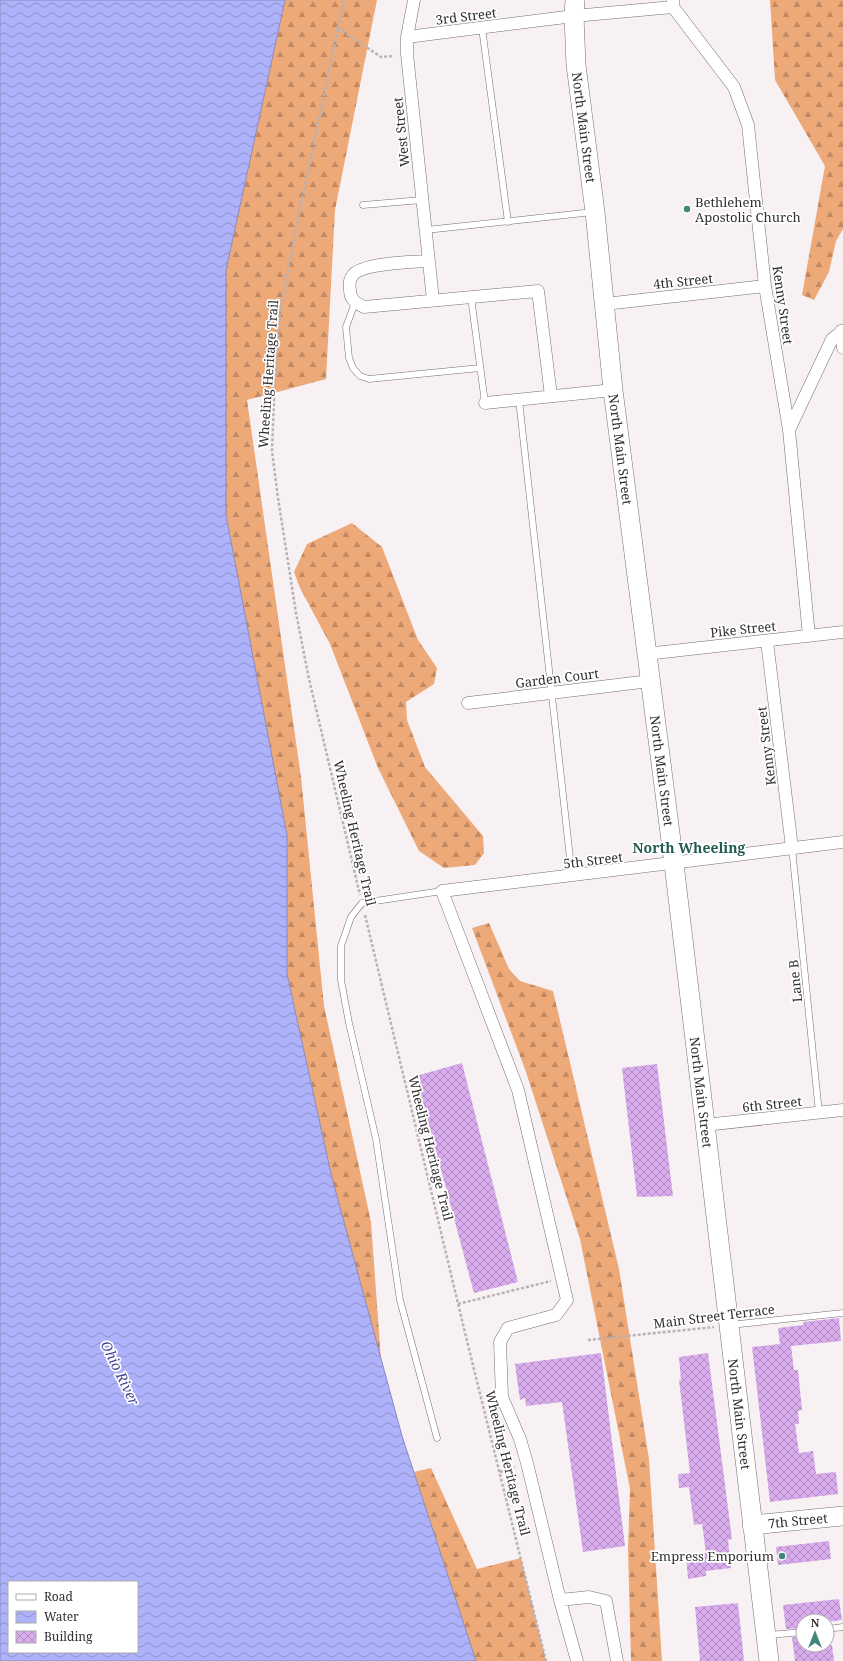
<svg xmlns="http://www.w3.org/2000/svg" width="843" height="1661" font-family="'Noto Serif',serif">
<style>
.forest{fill:url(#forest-firs)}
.water{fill:url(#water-waves);stroke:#888abd;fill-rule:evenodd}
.building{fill:url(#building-cross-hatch)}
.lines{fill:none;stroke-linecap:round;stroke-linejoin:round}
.lane-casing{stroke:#746e70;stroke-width:7}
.street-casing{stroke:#746e70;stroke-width:13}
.primary-casing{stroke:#746e70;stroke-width:20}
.path{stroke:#b7b2b4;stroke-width:2.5;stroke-dasharray:3 2;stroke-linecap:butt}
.lane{stroke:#fff;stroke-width:6}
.street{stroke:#fff;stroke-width:12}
.primary{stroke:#fff;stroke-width:19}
.poi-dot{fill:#42867a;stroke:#fff;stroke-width:1.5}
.labels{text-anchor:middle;stroke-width:3.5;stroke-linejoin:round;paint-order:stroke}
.street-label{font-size:13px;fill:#302e2f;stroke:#fff}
.poi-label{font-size:13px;fill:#302e2f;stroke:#fff;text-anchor:start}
.neighbourhood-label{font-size:14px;font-weight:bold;fill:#235a51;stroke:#fff}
.water-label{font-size:14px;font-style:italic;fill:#454194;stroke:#fff}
</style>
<defs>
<pattern id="forest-firs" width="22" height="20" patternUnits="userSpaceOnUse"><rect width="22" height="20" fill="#eea979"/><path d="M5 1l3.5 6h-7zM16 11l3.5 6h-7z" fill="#c18a64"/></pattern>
<pattern id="water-waves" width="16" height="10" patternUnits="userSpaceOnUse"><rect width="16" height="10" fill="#aeb2fa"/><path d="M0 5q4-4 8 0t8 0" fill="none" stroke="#8e91cb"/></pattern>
<pattern id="building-cross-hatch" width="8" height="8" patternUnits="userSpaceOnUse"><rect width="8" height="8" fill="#d9aced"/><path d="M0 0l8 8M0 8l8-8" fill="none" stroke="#b08cc0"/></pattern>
</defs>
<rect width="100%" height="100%" fill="#f8f1f4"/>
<!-- forest -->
<path class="forest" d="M285,0h92l-42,210 -9,169 -79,21 54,377 23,229 47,216 10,138 -49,-182 -45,-204v-139l-61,-320v-245z
M770,0h73v229l-7,12 -7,31 -15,28 -12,-5 23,-129 -50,-86z
M352,523l30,24 36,93 19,28 -3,16 -28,18 1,18 18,47 58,69 1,17 -9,12 -31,3 -25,-17 -41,-83 -48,-124 -30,-56 -6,-16 13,-28z
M489,923l20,46 11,12 33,10 66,278 30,190 13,202h-31l-3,-113 2,-59 -50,-250 -54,-167 -54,-144z
M431,1468l46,101 44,-11 25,103h-70l-62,-189z"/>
<!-- water -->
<path class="water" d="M0,0h285l-59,270v245l61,320v139l45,204 70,258 74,225h-476zM9,1582h128v70h-128z"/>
<!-- building -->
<path class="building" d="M462,1063l56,219 -44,11 -58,-217z
M657,1064l16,132 -36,1 -15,-129z
M839,1318l2,23 -50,5 3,24h4l4,40 -4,1 1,13h-4l4,29 14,-2 3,23 20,-2 2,22 -68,8 -18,-155 28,-3 -2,-16 26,-3 -1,-3z
M601,1353l24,193 -42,6 -21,-150 -36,4 -1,-8 -5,2 -5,-36z
M708,1353l24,186 -4,1 3,28 -25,3v5l-18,3 -2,-24 20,-2 -4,-29 -8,1 -5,-38 -10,1 -1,-14 12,-1 -11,-93h2l-2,-23z
M829,1541l2,18 -53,6 -2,-18z
M839,1599l3,21 -15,2 -24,-1v7l-17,1 -3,-24z
M738,1603l6,58h-44l-5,-54z
M792,1637h11v8h29l2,16h-39z"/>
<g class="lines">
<defs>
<path id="lane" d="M482,28l26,194
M363,205l59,-5
M426,230l167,-18
M471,297l14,106
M355,303l-9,24 3,31 4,10 7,8 9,3 111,-11
M519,400l53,476
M792,848l27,265
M730,1325l113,-12
M437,1438l-37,-138 -24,-161 -27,-116 -8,-43v-34l10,-29 11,-14 80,-12
M827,1629l16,-2
M769,1635l34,-3"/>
<path id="street" d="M414,0l-7,37v17l26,246
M673,0v7l61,80 14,38 17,161 24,144 20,206
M407,37l167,-21 99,-9
M429,261c-18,1 -61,2 -74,12 -5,4 -6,11 -5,17 0,10 6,13 14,17l174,-16 13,105
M605,304l160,-18
M841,331l2,17
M485,403l128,-13
M789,430l43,-91 11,-8
M767,641l25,207
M646,654l197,-22
M468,703l182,-22
M705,1125l138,-15
M560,1600l29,-3 17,4 11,60
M577,1661l-17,-61 -33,-137 -7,-24 -18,-42 -2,-55 8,-14 48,-13 11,-15 -49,-210 -76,-199 401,-49"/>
<g id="primary">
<path id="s1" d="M575,0l-1,16 2,49 19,147 18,178 61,474 95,797"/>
<path id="s2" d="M752,1525l91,-9"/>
</g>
</defs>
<!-- lane casing -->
<use href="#lane" class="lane-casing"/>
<!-- street casing -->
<use href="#street" class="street-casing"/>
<!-- primary casing -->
<use href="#primary" class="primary-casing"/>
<!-- path -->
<path class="path" d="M344,0l-46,219 -18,93 -5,65 -3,74 6,47 18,115 13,66 51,216
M338,28l43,29 13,-1
M365,915l102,426 79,320
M458,1304l93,-23
M588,1340l126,-13
M500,1472l15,-5"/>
<!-- lane -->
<use href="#lane" class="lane"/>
<!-- street -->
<use href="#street" class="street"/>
<!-- primary -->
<use href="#primary" class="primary"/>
</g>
<!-- markers -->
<g class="poi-dot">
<circle cx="687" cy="209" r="4"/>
<circle cx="782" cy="1556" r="4"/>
</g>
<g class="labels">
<!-- street labels -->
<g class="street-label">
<text transform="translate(466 16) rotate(-7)" y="5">3rd Street</text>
<text dy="5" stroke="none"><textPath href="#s1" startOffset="128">North Main Street</textPath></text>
<text transform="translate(401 132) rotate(-96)" y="5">West Street</text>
<text transform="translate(683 281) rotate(-6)" y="5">4th Street</text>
<text transform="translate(783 305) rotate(82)" y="5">Kenny Street</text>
<text transform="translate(268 374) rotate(-86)" y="5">Wheeling Heritage Trail</text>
<text dy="5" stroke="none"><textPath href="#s1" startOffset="452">North Main Street</textPath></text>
<text transform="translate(743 629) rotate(-6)" y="5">Pike Street</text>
<text transform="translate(557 678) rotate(-7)" y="5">Garden Court</text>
<text transform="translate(766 746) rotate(-97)" y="5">Kenny Street</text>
<text dy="5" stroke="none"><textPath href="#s1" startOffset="776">North Main Street</textPath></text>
<text transform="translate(355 833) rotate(77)" y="5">Wheeling Heritage Trail</text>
<text transform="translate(593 860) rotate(-7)" y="5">5th Street</text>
<text transform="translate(795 981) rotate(-96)" y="5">Lane B</text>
<text dy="5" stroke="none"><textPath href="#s1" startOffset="1100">North Main Street</textPath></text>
<text transform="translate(772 1104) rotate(-6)" y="5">6th Street</text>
<text transform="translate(431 1148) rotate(76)" y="5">Wheeling Heritage Trail</text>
<text transform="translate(714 1316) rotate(-7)" y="5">Main Street Terrace</text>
<text dy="5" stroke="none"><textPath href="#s1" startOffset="1424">North Main Street</textPath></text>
<text transform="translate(508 1463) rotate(76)" y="5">Wheeling Heritage Trail</text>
<text dy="5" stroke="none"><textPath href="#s2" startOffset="46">7th Street</textPath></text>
</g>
<!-- poi labels -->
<g class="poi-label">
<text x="695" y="207">Bethlehem<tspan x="695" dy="15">Apostolic Church</tspan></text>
<text x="774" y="1561" text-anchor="end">Empress Emporium</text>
</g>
<!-- neighbourhood labels -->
<g class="neighbourhood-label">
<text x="689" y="853">North Wheeling</text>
</g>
<!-- water labels -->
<g class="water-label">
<text transform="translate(120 1373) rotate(64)" y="5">Ohio River</text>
</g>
</g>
<!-- legend -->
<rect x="8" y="1581" width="130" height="72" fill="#ffffff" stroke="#acabac"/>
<rect x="16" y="1594" width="20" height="6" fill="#ffffff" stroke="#acabac"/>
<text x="44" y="1601" font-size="12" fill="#302e2f">Road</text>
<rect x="16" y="1611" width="20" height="12" fill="url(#water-waves)" stroke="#acabac"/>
<text x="44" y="1621" font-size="12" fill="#302e2f">Water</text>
<rect x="16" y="1631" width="20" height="12" fill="url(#building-cross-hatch)" stroke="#acabac"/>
<text x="44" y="1641" font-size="12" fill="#302e2f">Building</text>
<!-- north arrow -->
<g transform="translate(815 1633)"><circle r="19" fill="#ffffff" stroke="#acabac"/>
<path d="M0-3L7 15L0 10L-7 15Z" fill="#42867a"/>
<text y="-6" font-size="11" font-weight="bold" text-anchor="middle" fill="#302e2f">N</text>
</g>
</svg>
